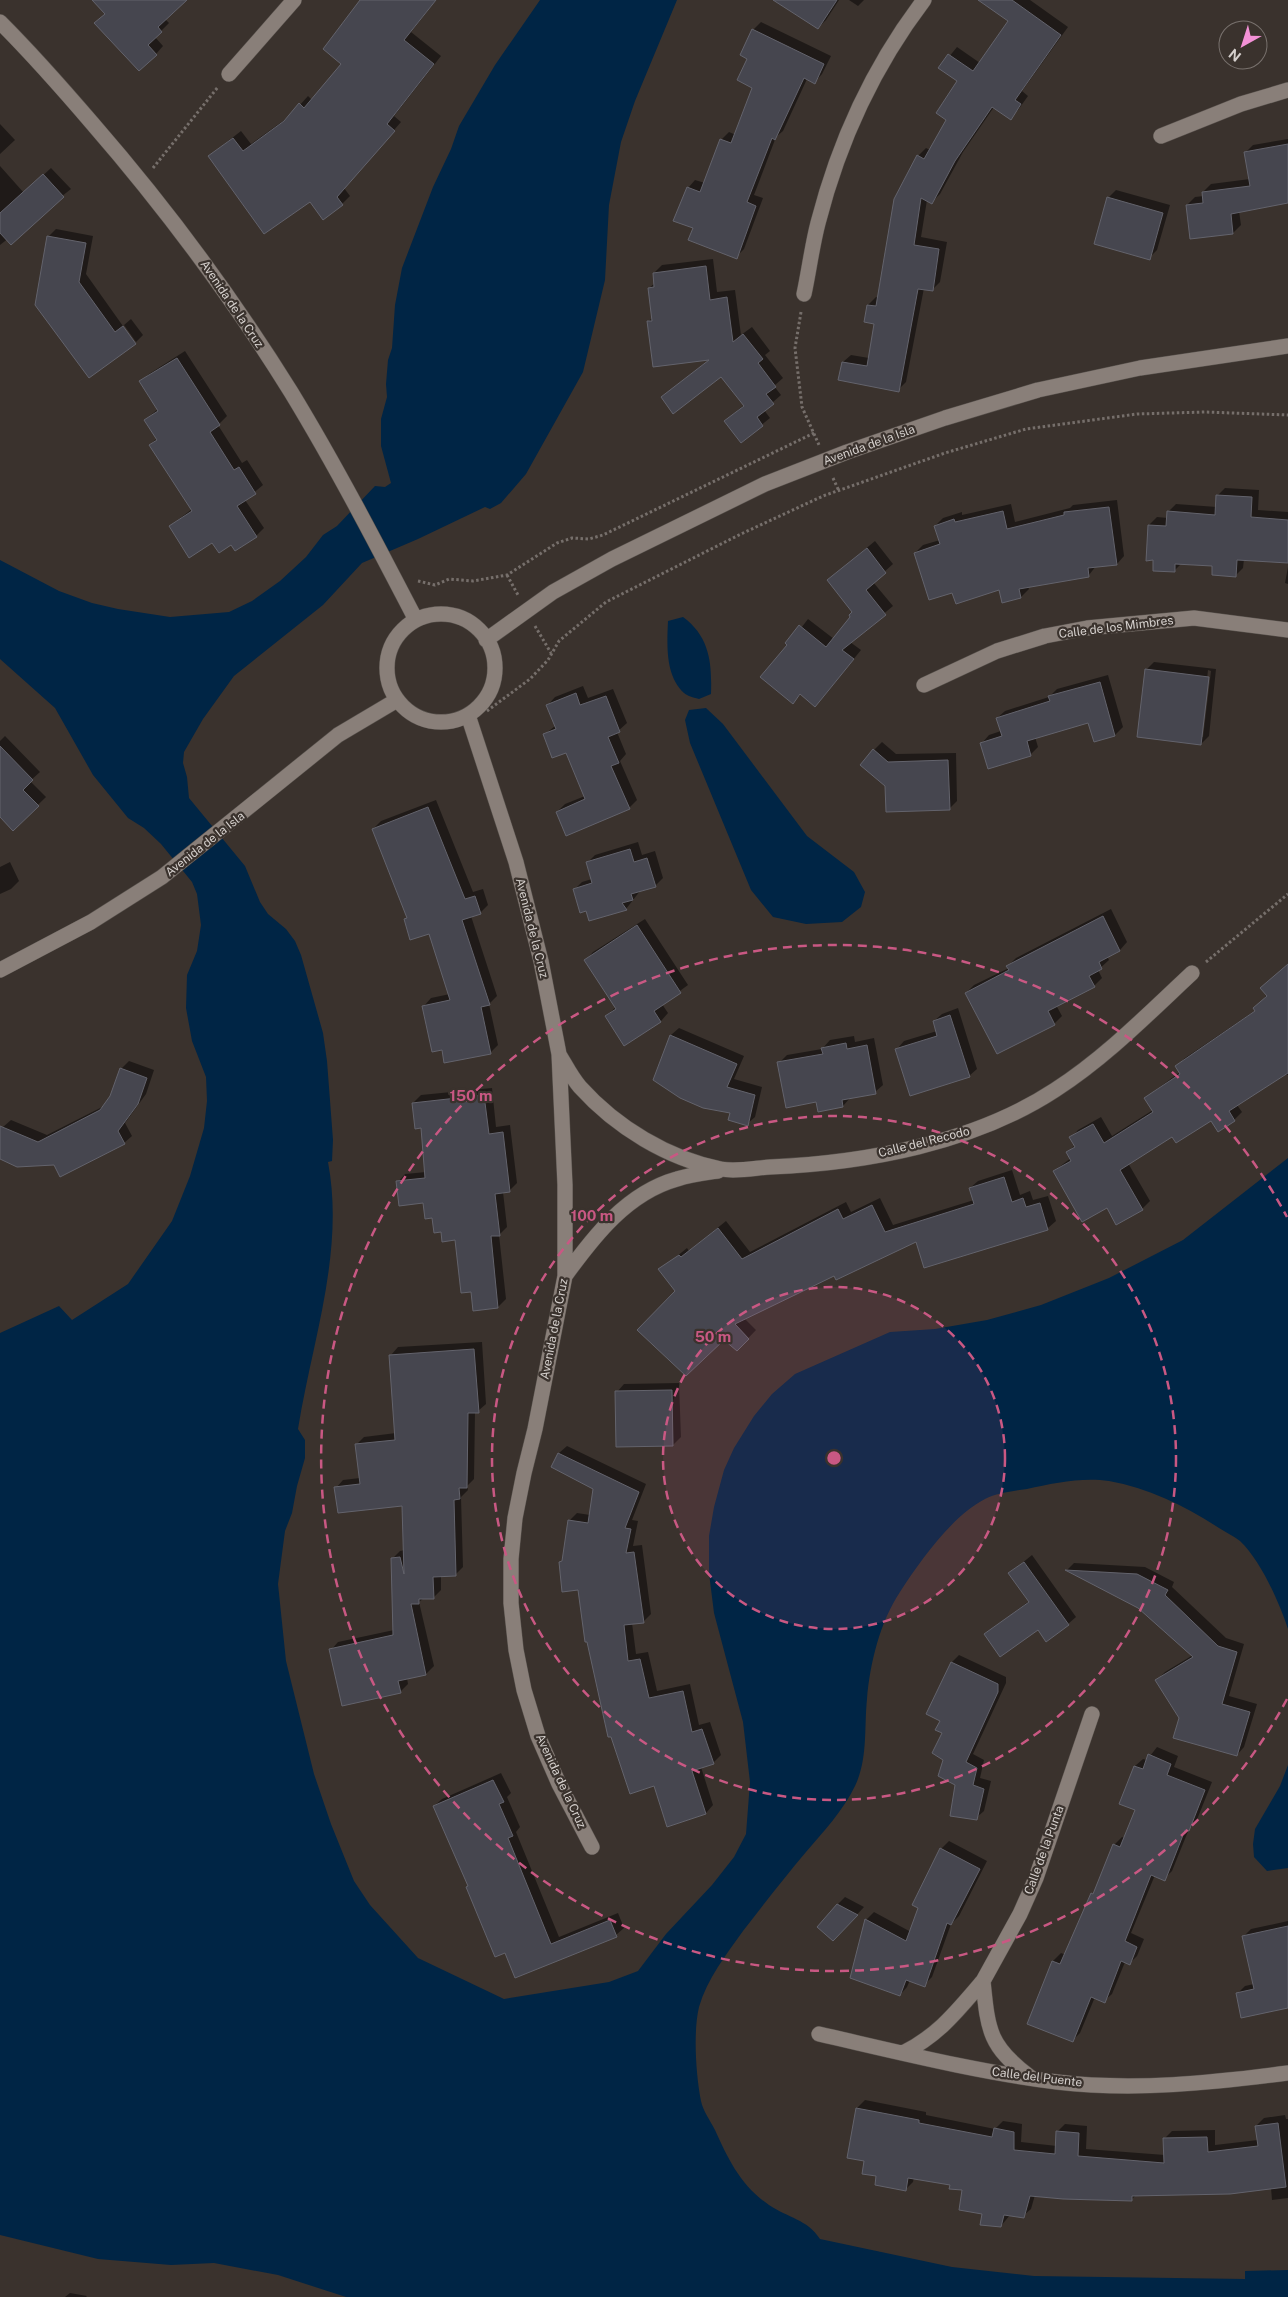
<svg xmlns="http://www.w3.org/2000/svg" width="1288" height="2297" font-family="'Public Sans',sans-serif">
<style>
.water{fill:#002545}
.shadow{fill:#0007;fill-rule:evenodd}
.building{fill:#46464f;stroke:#63636c}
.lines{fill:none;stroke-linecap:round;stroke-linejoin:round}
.minor-casing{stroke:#57514c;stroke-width:16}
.path{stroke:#766f6b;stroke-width:3;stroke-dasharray:2.5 2.5;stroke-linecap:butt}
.minor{stroke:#897f79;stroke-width:15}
.ring{fill:none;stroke:#c95883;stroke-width:2.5;stroke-dasharray:9 6}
.labels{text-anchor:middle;stroke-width:4.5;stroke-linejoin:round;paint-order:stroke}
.street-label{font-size:12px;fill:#d5d0cd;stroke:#3a322d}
.centre{fill:#c95883;stroke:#3a322d;stroke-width:2.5}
.ring-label{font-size:15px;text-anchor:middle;font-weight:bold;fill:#c95883;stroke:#3a322d;stroke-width:4.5;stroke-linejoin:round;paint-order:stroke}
</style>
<rect width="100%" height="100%" fill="#3a322d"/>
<!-- water -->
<path class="water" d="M540,0h137l-42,101 -14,41 -12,63 -4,75 -22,92 -57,102 -25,29 -11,6 -5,-2 -67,32 -56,24 -39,42 -89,71 -31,43 -19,33 -1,11 4,14 2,21 56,68 15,36 8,12 18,15 9,12 6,14 22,78 4,28 6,79 -1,21 -4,1c17,90 -16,179 -30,267l7,11v18l-8,28 -5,27 -7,18 -7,53 8,77 28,113 17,50 23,57 16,24 48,53 86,41 105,-17 29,-11 28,-37 46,-49 22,-28 12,-23 4,-52 -7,-60 -29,-109 -5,-40v-37l5,-29 10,-37 10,-22 20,-32 18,-22 23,-20 95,-42 45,-3 52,-9 54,-15 68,-27 74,-38 105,-82v471c-9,-27 -27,-68 -48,-88 -6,-5 -15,-9 -21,-13 -34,-22 -70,-40 -110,-47 -26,-4 -56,2 -82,8 -14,2 -30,4 -42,10 -33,17 -65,62 -85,93 -20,30 -30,71 -33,107 -3,30 1,60 -12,87 -12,25 -32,46 -49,66 -22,26 -42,52 -63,79 -17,24 -36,48 -44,76 -6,25 -3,69 2,94 2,10 9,19 14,29 13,29 26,56 54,75 19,13 38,14 51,34l132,28 82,9 211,3v-8l43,-1v27h-942l-68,-22 -64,-12 -43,2 -73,-6 -98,-24v-902l59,-27 13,14 56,-36 44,-63 18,-45 14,-48 3,-27 -1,-24 -14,-36 -6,-33 1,-33 10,-24 4,-26 -4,-31 -5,-12 -31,-38 -17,-16 -16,-10 -35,-43 -38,-67 -55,-49v-99l59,31 33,12 26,6 52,8 59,-5 23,-11 28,-20 26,-24 17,-22 14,-9 38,-40 10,1 6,-4 -10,-37v-27l6,-22 -1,-13 2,-24 4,-12 3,-43 7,-37 31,-81 18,-38 8,-23 36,-61z
M683,617c27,20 29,46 28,77l-12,5c-4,-1 -12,-3 -15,-6 -19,-17 -17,-49 -16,-72z
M706,708l17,16 84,112 47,36 11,20 -4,15 -19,15 -36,2 -33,-7 -22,-27 -61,-147 -5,-23 4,-10z
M1288,1765v103l-21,3 -13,-14 -1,-13 2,-15 25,-43z"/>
<!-- shadow -->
<path class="shadow" d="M104,0h81l-20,19 4,4 -14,14 8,9 -7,8 -50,-41z
M362,0h74l-25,32 30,24 -47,60 7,6 -57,66 6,8 -8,8 -32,-4 -101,-44 32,-25 10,13 39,-28 18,-20 4,4 31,-36z
M775,0h64l-13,20 -8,8z
M849,0h15l-6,6z
M993,0h37l38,27 -46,64 6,5 -10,14 -8,8 -16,-11 -31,45 -23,42 -8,8 -5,-2 -6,37 26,5 -7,40 -8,8 -8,-2 -18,94 -8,8 -55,-28 8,-7 18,3 7,-35 -8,-18 8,-8 3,1 39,-142 8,-8 4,2 18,-31 11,-38 -19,-13 17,-21 23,16 30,-42z
M761,22l70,34 -9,18 -7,8 -8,-3 -24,52 -7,6 -22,58 9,3 -19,51 -8,8 -42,-29 -6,-40 7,-8 10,3 16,-43 8,-8 7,3 18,-48 -5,-29 4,-28z
M0,124l15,16 -15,14z
M1288,139v63l-49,9 2,14 -8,8 -46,-28 8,-8 9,-1 -1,-4 8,-8 39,-5 -5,-26 8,-8z
M0,166l24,27 27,-25 20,21 -71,56z
M1116,190l54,15 -13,45 -8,8 -41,-60z
M56,229l37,7 -7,38 49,69 -46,34 -41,-140z
M713,259l4,33 18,-2 6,45 11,-8 18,24 -5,4 18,23 -9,8 7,9 -17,15 6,8 -29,24 -16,-21 19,-16 -23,-30 -59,22 48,-38 -62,-37 5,-5 -4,-29 6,-5 -1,-10 8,-8z
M131,319l12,16 -7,7 -12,-17z
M185,351l42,65 -9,9 24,38 5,-3 16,25 -18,15 19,28 -8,8 -25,7 -18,-2 -43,-15 22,-17 -42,-64 7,-7 -12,-18 13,-11 -17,-27 8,-8z
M1225,488l34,2 -1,20 30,2v50l-44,-3 -1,9 -8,8 -22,-11 -31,-2 -8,8 -19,-12 -8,1 2,-35 8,-8 11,1v-6l8,-8 41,3 1,-12z
M1117,500l7,56 -7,8 -21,2 -7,9 -61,11 1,3 -8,8 -21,-9 -47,4 -38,-39 8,-8 17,-5 -5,-14 8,-8 19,-6v3l49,-11 4,18 55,-14 3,-3z
M875,541l18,23 -20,18 20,24 -43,36 11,8 -38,47 -22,-3 -8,8 -5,-57 20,-26 26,20 18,-22 1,-5 -25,-32z
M1288,567v17l-3,-1z
M1154,662l62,7 -7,67 -8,8 -55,-74zM1208,670l3,1 -8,66h-2z
M1108,675l15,52 -8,8 -20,6 -6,-19 -54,15 3,10 -7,7 -42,13 -7,-24 7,-8 12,-4 -4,-13 8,-7 44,-14 8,-8z
M583,686l5,12 25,-9 14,34 -10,9 9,22 -6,7 17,39 -8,8 -72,4 8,-8 20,-8 -19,-45 -22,-16 11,-9 -7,-21 7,-8z
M5,736l35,36 -10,9 16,16 -33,32 -13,-14v-74z
M882,742l14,12 60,-1 1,48 -8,8 -63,-23 -12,-36z
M436,800l37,92 10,-3 5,16 -8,8 -9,3 26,80 -8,8 9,41 -8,8 -47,-4 -19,-43 7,-8 19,-4 -21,-62 -24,-13 3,-2 -35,-88 8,-8z
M638,842l4,13 13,-4 8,27 -8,8 -15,5 -14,18 -39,1 -13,-20 8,-8 10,-3 -4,-17 7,-7z
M10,862l9,19 -8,8 -11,5v-27z
M1111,909l16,33 -7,8 -13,6 2,4 -11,10 4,8 -8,8 -38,19 6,11 -8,8 -88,-31 8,-8 35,-17 -1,-2 8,-8z
M645,919l43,66 -26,19 6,9 -7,8 -36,23 -19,-28 10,-9 -30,-47 7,-8z
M1288,964v111l-3,-1 -48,31 5,7 -8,8 -23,-1 -39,16 -44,28 22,38 -8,8 -35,-3 -53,-35 17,-13 -3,-6 7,-7 -4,-7 7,-8 23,-13 11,19 41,-26 -8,-12 35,-26 -3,-6 8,-8 71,-48z
M958,1008l19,61 -8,7 -72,-27 7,-8 33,-10 -3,-10 8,-7z
M679,1028l65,28 -10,23 28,8 -7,30 -8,7 -16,-12 -77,-33 17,-44z
M854,1036l1,6 19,-4 9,47 -8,7 -25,6 -7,8 -26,-5 -38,-38 8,-8 35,-6 8,-9z
M129,1061l25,9 -8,24 -21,29 7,13 -8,7 -69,20 -55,-5v-23l3,-8 8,-7 36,15 59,-30 5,-8 10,-28z
M492,1088l4,39 14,-2 7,58 -8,8 -6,1 4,35 -8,8 7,64 -8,8 -26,-17 -15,-51 -14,-9 -18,-29 -27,-19 7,-8 21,-2 -4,-45 -9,-24 8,-8z
M1012,1170l8,25 10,-4 3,9 15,-4 8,25 -8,7 -123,39 -8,-26 -82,33 -91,44 12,12 -19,20 -60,-58 -17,-22 27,-22 2,3 37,-30 24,31 96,-50 5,10 29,-14 13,27 81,-25 -4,-12 8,-7z
M482,1342l4,62 -8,7 -3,1 -1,67 -7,7 1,4 -7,7 2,70 -8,8h-14v15l-7,7 -10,1 -5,4 15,64 -8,8 -19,4 1,6 -8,8 -69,-42 7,-8 56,-12 -1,-72 7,-7 5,-1 -1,-46 -68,-16 7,-8 17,-2 -4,-33 8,-8 32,-4 -5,-78 7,-8z
M679,1383l2,54 -8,8 -56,-53 7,-8z
M567,1446l79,38 -14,36 6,1 -5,25 9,-1 9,69 -8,8 -11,1 4,31 12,-2 9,39 33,-7 9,41 11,-3 11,33 -8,8 -12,4 12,38 -7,8 -52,-28 -75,-196 -19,-27 4,-3 5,-38 8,-8 13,2 5,-27 -42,-22 6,-13z
M1032,1555l44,62 -8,7 -82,10 43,-33 -19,-28z
M1074,1563l71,4 29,15 -2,5 54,51 18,6 -15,52 28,8 -13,43 -7,8 -57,-37 -23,-38 8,-8 28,-17 -54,-48 -72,-37z
M959,1655l47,22v6l-33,71 11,6 -4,18 11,3 -7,30 -8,7 -31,-58 -3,-40 10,-58z
M1157,1747l21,9 -4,11 38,15 -16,40 -7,7 -17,42 -8,8 -9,-4 -24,58 13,6 -7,17 -8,8 -4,-2 -13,32 -8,7 -9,-4 -15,36 -8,8 -43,-18 24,-62 8,-8 5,2 26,-61 4,-4 18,-45 8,-8 3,1 12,-28 -16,-7 14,-37 8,-7 4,1z
M501,1773l10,20 -4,4 13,30 -4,5 43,105 59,-24 6,15 -8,7 -110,17 -72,-146 8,-7z
M949,1841l38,20 -28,55 -8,8 -19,53 -8,8 -14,-5 -3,7 -7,8 -49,-18 15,-57 8,-8 37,20 30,-83z
M845,1897l19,10 -23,25 -3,-28z
M1288,1921v86l-51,-13 8,-8 9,-2 -11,-47 8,-8z
M865,2100l61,12v3l69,14 8,-8 19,3 -1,18 36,4v-14l8,-8 22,2 -1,23 79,6v-17l7,-7 43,-1v15l43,-5 -2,-14 8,-8 21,-3 1,4h2v79l-16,2 -1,-12 -134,6 -6,6 -96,-5 -4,14 -8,7 -13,-1 -9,11 -18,-13 -20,-24 -12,-5 -37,-7 -1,5 -8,8 -27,-15 -12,-15 -18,-3 9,-49z
M70,2293l17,3 -1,1h-21z"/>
<!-- building -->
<path class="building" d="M92,0h95l-29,27 4,5 -14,13 9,10 -18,16 -45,-48 11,-9z
M360,0h76l-32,40 30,24 -47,60 8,7 -58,66 6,8 -20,15 -13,-18 -46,32 -56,-78 25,-18 10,13 41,-30 15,-18 5,5 37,-44 -18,-15z
M773,0h64l-19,29z
M978,0h34l49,35 -46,65 6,4 -10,16 -19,-13 -37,54 -23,43 -11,-6 -7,47 25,4 -6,42 -15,-2 -19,103 -61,-12 4,-18 25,4 7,-42 -10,-2 3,-17 9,1 18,-107 23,-44 7,4 22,-39 -10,-7 21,-32 -19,-13 10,-14 25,17 35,-50z
M752,29l72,35 -9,20 -11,-6 -29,62 -3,-2 -25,64 9,4 -19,53 -49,-19 5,-12 -20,-7 14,-34 13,5 20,-53 11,4 21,-55 -15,-8 10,-21 -7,-4z
M1288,144v59l-57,11 2,20 -43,5 -4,-34 17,-2 -1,-11 48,-6 -6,-34z
M43,174l21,23 -53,48 -11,-12v-20z
M1107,197l56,16 -13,47 -56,-16z
M47,236l39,7 -7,39 36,50 8,-6 13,18 -47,34 -54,-73z
M706,266l4,34 17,-3 6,45 10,-8 20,25 -5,4 18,24 -10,7 8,10 -17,13 6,9 -22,17 -17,-22 20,-15 -23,-29 -48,37 -12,-17 48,-37 -56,7 -6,-46h5l-4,-33 6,-1 -1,-14z
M177,358l43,67 -10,7 24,38 5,-3 17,27 -19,12 20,31 -22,14 -4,-6 -12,8 -7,-10 -23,15 -20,-32 23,-15 -43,-66 8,-5 -13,-20 14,-9 -19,-30z
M1216,495l36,2 -1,20 37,3v43l-51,-3 -1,17 -24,-2v-9l-37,-2v8l-22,-1v-11l-7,1 2,-36 18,1 1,-15 48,4z
M1109,507l8,58 -29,3 1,9 -70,12 2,9 -19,5 -3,-13 -43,14 -4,-11 -23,7 -15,-47 26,-9 -6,-18 20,-7 1,3 48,-11 4,18 57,-14v-3z
M867,548l19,25 -20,17 20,25 -44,35 12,9 -39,48 -15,-13 -7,10 -33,-27 27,-32 -2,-2 14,-18 27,22 24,-30 -1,-2 3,-3 -25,-32z
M1145,669l64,8 -8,68 -64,-8z
M1100,682l15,54 -21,6 -6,-19 -61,18 4,15 -43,13 -8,-26 22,-7 -6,-18 54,-17 -2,-5z
M576,693l4,12 26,-9 14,36 -12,5 11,26 -8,3 19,43 -64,27 -10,-24 29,-13 -19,-46 -14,5 -9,-24 13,-5 -10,-24z
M0,746l33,34 -10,10 16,16 -26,25 -13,-14z
M873,749l15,13 60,-2 2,50 -64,2 -1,-26 -25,-21z
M428,807l37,92 10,-3 6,18 -19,6 28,85 -9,2 10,47 -47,9 -2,-13 -10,2 -10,-46 28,-6 -21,-66 -19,6 -6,-21 3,-1 -35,-89z
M630,849l4,13 13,-4 9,29 -25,7 2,6 -11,3 5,7 -38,11 -3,-10 -6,2 -7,-24 19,-6 -6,-21z
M1103,916l17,35 -21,11 3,7 -13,7 6,11 -47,24 7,14 -58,29 -32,-61 44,-23 -3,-4z
M637,925l44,68 -27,18 7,11 -37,24 -19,-30 11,-7 -32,-49z
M1288,964v109l-59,38 6,10 -17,11 -7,-11 -35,22 -4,-6 -52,33 23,40 -27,15 -9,-17 -25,14 -29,-51 18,-10 -5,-9 9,-5 -6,-10 24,-13 11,19 49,-31 -9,-14 36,-24 -5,-8 80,-55 -2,-3 14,-12 -7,-8z
M950,1015l20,62 -60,19 -15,-47 42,-13 -4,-15z
M670,1035l67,29 -10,23 28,8 -7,31 -20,-6 2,-7 -27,-5 -23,-10 -27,-18z
M846,1043l1,6 20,-4 9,49 -34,6 1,7 -25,5 -2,-10 -30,6 -9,-46 46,-8 -2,-6z
M120,1068l27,10 -9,26 -20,27 7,13 -65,33 -6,-12 -37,2 -17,-8v-33l38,16 62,-32 10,-14z
M484,1095l5,39 14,-2 7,60 -15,2 5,42h-9l7,72 -25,3 -2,-19 -10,1 -6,-53 -13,2 -1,-10 -7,1 -2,-15 -7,1 -2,-16 -24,3 -3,-25 29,-3 -4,-50 -6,1 -3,-26z
M1004,1177l8,25 11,-4 3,9 14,-4 8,27 -124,38 -8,-26 -80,38 -2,-4 -99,48 14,15 -12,12 -13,-11 -38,36 -49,-46 38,-39 -17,-22 21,-14 2,2 37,-29 24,31 96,-50 5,10 29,-14 13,27 89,-28 -5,-16z
M474,1349l5,64h-11l-1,75h-8l1,11 -6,1 2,76 -23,1 1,22h-15v5h-8l15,71 -28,6 3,12 -59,13 -13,-57 64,-14 -2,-77 9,-1 4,17 -2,-68 -64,7 -4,-26 26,-3 -5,-40 40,-4 -6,-85z
M672,1390l1,56 -57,1 -1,-56z
M558,1453l81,39 -14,36 6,1 -5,24 8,-1 10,71 -20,2 4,36 12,-2 9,39 34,-7 9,41 10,-3 12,35 -22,7 14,43 -39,13 -13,-41 -24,8 -19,-57h-3l-21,-95h-2l-7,-52 -16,2 -3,-30 3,-1 6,-41 20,3 5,-34 -42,-22z
M1024,1562l45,63 -23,17 -8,-12 -38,27 -16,-23 45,-32 -21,-29z
M1065,1570l72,4 31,16 -3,5 53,51 19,6 -15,52 28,8 -13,44 -64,-18 6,-20 -24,-38 38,-23 -55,-49z
M951,1662l47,22v8l-32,70 11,6 -4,17 11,4 -7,31 -27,-4 5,-31 -17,-9 5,-16 -11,-7 10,-20 -7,-3 5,-9 -14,-7z
M1148,1754l23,10 -4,11 38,15 -16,41 -4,-1 -20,51 -14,-6 -26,66 12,6 -7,18 -9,-4 -16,42 -14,-6 -18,45 -46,-18 25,-63 8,3 31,-71 2,1 20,-50 7,3 15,-37 -16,-6 15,-38 9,3z
M493,1780l11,22 -5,2 14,32 -5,2 43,106 59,-24 7,17 -102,41 -10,-25 -10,4 -29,-70 2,-1 -35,-80z
M940,1848l40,21 -29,56 -4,-2 -22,64 -19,-7 -6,16 -50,-18 15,-59 41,22 12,-33 -6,-3z
M837,1904l21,11 -25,26 -16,-14z
M1288,1926v82l-47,10 -5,-25 18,-4 -12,-53z
M856,2108l63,12v3l73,14 2,-9 20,4v18l41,4 1,-23 23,2 -1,23 86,7 -1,-25 44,-1 1,15 50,-6 -3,-20 23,-3 8,64 -56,7 -98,2v5l-69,-2 -33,-3 -6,22 -20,-3 -3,12 -21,-2 2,-11 -23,-4 3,-20 -13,-1 1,-4 -42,-7 -2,13 -31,-6 1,-9 -14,-2 2,-13 -17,-3z"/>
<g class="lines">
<defs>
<path id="minor" d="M0,22c32,32 62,66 92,101 73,84 140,174 199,269 45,74 85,151 125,228
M229,74l65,-74
M1161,136l80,-32 47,-14
M804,294c5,-23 8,-48 14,-71 21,-82 55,-156 106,-223
M387 668a54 54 0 1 1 108 0a54 54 0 1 1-108 0Z
M486,640l67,-48 59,-33 153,-75 82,-32 98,-34 93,-28 102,-22 148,-22
M924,685l73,-34 48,-15 42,-8 107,-10 94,12
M468,715l48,147 25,99 18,93 6,131v91l-30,153 -11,44 -9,45 -4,41v44l5,47 8,40 14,46 21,48 33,63
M0,970l91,-48 71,-45 176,-142 59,-35
M560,1056c6,10 12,22 20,31 36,40 88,72 141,82 15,3 34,-1 49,-2 96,-4 204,-24 285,-77 51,-33 93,-76 137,-117
M565,1276c29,-40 62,-83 112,-97 13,-4 28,-6 41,-8
M983,1981l37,-67 16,-36 56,-164
M819,2034c79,18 158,38 238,48 77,9 155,1 231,-9
M903,2053c36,-18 54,-42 80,-72 5,50 6,65 47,96"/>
</defs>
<!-- minor casing -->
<use href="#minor" class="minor-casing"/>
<!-- path -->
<path class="path" d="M153,168l65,-81
M801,312l-6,36 7,59 17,38
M833,478l6,13
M507,575l11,20
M418,581l17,4 14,-6 24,2 34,-6 50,-32 15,-5 17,1 14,-4 211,-102
M535,626l16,27
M487,711l43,-32 18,-19 11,-19 47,-39 135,-68 82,-38 122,-43 81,-24 111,-15 68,-2 83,3
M1206,962l82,-68"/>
<!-- minor -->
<use href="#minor" class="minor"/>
</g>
<!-- distance rings -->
<circle cx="834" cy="1458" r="171" fill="#c95883" fill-opacity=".12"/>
<g class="ring">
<circle cx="834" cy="1458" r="171"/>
<circle cx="834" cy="1458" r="342"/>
<path d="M1287 1699A513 513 0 1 1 1287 1217"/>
</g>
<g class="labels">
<!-- street labels -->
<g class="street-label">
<text transform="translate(232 304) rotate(56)" y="4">Avenida de la Cruz</text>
<text transform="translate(869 445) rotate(-20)" y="4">Avenida de la Isla</text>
<text transform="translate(1116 627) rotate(-7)" y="4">Calle de los Mimbres</text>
<text transform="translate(205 844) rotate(-38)" y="4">Avenida de la Isla</text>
<text transform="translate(532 928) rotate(76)" y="4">Avenida de la Cruz</text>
<text transform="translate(924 1142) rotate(-14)" y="4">Calle del Recodo</text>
<text transform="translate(554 1329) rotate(-79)" y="4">Avenida de la Cruz</text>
<text transform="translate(561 1781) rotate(65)" y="4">Avenida de la Cruz</text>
<text transform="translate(1044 1850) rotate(-70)" y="4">Calle de la Punta</text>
<text transform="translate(1037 2077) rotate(7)" y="4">Calle del Puente</text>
</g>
</g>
<circle cx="834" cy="1458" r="8" class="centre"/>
<g class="ring-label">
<text x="471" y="1101">150 m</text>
<text x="592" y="1221">100 m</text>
<text x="713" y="1342">50 m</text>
</g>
<!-- north arrow -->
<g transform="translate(1243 45) rotate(219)"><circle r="24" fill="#3a322d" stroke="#78716d"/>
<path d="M0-4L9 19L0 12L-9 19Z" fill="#f391d6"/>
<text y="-8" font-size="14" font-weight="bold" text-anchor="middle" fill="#d5d0cd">N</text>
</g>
</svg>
